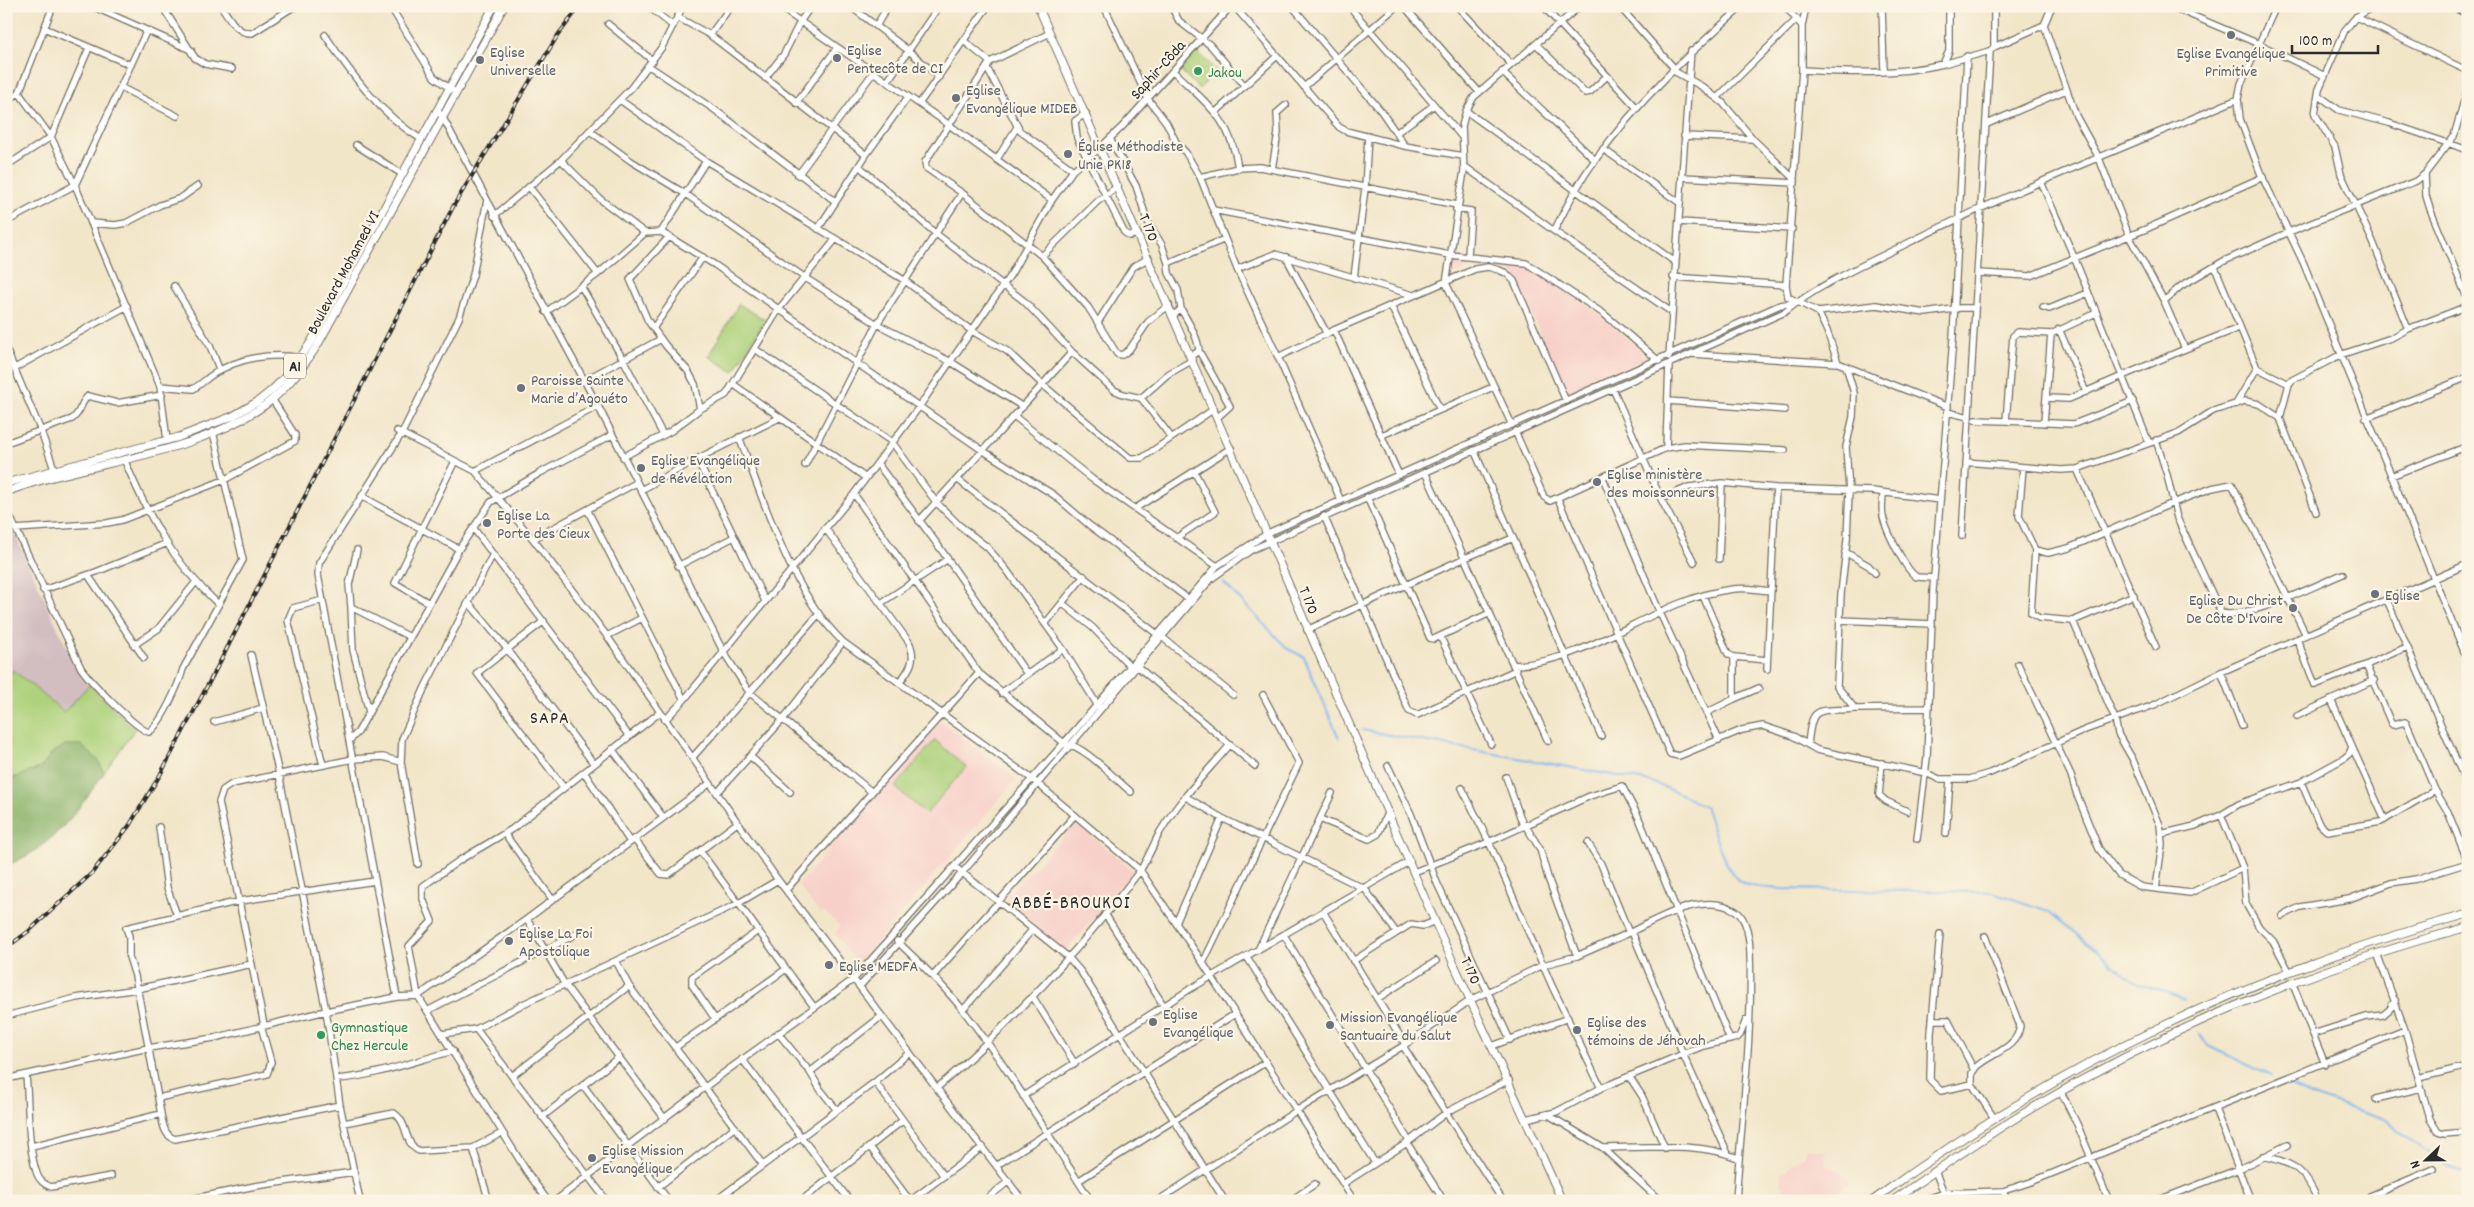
<svg xmlns="http://www.w3.org/2000/svg" width="2474" height="1207" font-family="Dekko,sans-serif">
<style>
.built{fill:#f7d0c9}
.industrial{fill:#d2bec1}
.green{fill:#add17b;stroke:#6c7e53}
.forest{fill:#8ab36b;stroke:#5a6f4b}
.lines{fill:none;stroke-linecap:round;stroke-linejoin:round}
.stream{stroke:#7eb8ef;stroke-width:2}
.minor-casing{stroke:#716c62;stroke-width:8}
.major-casing{stroke:#716c62;stroke-width:9}
.minor{stroke:#fff;stroke-width:5.5}
.major{stroke:#fff;stroke-width:7}
.rail-casing{stroke:#2b2b2b;stroke-width:4}
.rail{stroke:#fcf5e5;stroke-width:2;stroke-dasharray:5.5;stroke-linecap:butt}
.worship-dot{fill:#6b7280;stroke:#fcf5e5;stroke-width:2}
.leisure-dot{fill:#2e9e5b;stroke:#fcf5e5;stroke-width:2}
.labels{text-anchor:middle;stroke-width:4.5;stroke-linejoin:round;paint-order:stroke}
.shield{fill:#fcf5e5;stroke:#6a6863;stroke-width:1}
.shield-label{font-size:15px;font-weight:bold;fill:#2b2b2b}
.worship-label{font-size:16px;fill:#5b616d;stroke:#fcf5e5;text-anchor:start}
.street-label{font-size:16px;fill:#2b2b2b;stroke:#fcf5e5}
.leisure-label{font-size:16px;fill:#27864d;stroke:#fcf5e5;text-anchor:start}
.neighbourhood-label{font-size:18px;letter-spacing:1px;fill:#2b2b2b;stroke:#fcf5e5}
.quarter-label{font-size:19px;letter-spacing:1px;fill:#2b2b2b;stroke:#fcf5e5}
</style>
<rect width="100%" height="100%" fill="#fcf5e5"/>
<filter id="ink" filterUnits="userSpaceOnUse"><feTurbulence type="fractalNoise" baseFrequency=".02" numOctaves="2"/><feDisplacementMap in="SourceGraphic" scale="10" xChannelSelector="R" yChannelSelector="G"/><feConvolveMatrix kernelMatrix="1 2 1 2 8 2 1 2 1" color-interpolation-filters="sRGB"/></filter>
<filter id="wash" filterUnits="userSpaceOnUse"><feTurbulence type="fractalNoise" baseFrequency=".0096" numOctaves="4" result="noise"/><feDisplacementMap in="SourceGraphic" scale="20" xChannelSelector="R" yChannelSelector="G"/><feGaussianBlur stdDeviation="1.12" result="paint"/><feColorMatrix in="noise" values="0 0 0 0 0 0 0 0 0 0 0 0 0 0 0 0 0 1.4 0 .05"/><feComposite in="paint" operator="in"/></filter>
<g filter="url(#wash)">
<rect width="100%" height="100%" fill="#f2e6c9"/>
<!-- built -->
<path class="built" d="M1462,258l57,6 12,4 68,45 40,36 5,9 -15,9 -61,25 -55,-117 -6,-6 -11,-4 -28,3 -18,8 2,-16z
M939,720l77,59 -158,185 -23,-30 5,-8 -17,-15 -3,3 -22,-29z
M1076,823l57,48 -68,81 -60,-54z
M1805,1148l21,2 -1,14 16,8 9,10 -23,19h-13l-1,-7 -24,3 -9,-14 1,-11 6,-1 6,-9 12,-6z"/>
<!-- industrial -->
<path class="industrial" d="M6,515l57,124 21,42 5,4 -25,28 -51,-43 -7,8z"/>
<!-- green -->
<path class="green" d="M1197,52l20,19 -18,18 -19,-19z
M739,304l26,16 -31,52 -26,-16z
M13,670l51,42 25,-27 46,44 -31,44 -6,-13 -47,-6 -9,13 -36,14v-103z
M935,740l31,27 -40,47 -31,-27z"/>
<!-- forest -->
<path class="forest" d="M65,745h16l17,15 6,13c-29,41 -50,73 -98,93v-85l36,-14 9,-13z"/>
<g class="lines">
<!-- stream -->
<path class="stream" d="M1223,582l65,67 16,8 35,81
M1362,730l289,52 28,11 27,15c5,17 18,57 29,69 10,12 31,10 45,12l213,3 55,19 75,61c15,19 43,15 61,28
M2199,1033l9,13 63,30
M2289,1085l29,13 67,21 52,41 31,17"/>
</g>
</g>
<g filter="url(#ink)">
<g class="lines">
<defs>
<path id="minor" d="M92,6l99,44
M162,6l33,52 10,6 27,5
M221,6c9,12 15,28 31,27l43,-27
M390,6l44,71 21,15
M648,6l25,20
M778,6l170,118 104,76
M850,6l59,45 30,26
M1104,6l44,93 18,23 10,20 10,11 14,24 37,92 41,88 63,144
M1171,6l8,15 31,24 35,41
M1219,6l4,10
M1234,6l105,121 7,4 59,15 58,10
M1292,6l89,105 24,35
M1349,6l113,131
M1404,6l75,86
M1457,6l54,58
M1543,6l93,101
M1619,6l55,62
M1785,6l17,20v44c47,3 95,5 141,-6l6,-13v-45
M1882,6l2,66
M1994,6v41
M2170,6l89,38 66,32
M2276,6l-35,78 -3,15 2,20 20,53 43,90 165,399
M2375,6l-19,11 -11,13 -26,59 -4,25 20,33 6,27 32,68 35,87
M2450,6l18,8
M677,17l33,18 156,120
M2356,17l112,54
M608,24l45,37
M2044,25l32,91 23,42 30,78 35,65 21,48
M876,26l12,-20
M1802,26l4,-20
M44,28l87,37
M325,35c26,39 56,80 96,104
M710,35l21,-29
M964,41l26,21 60,-29
M1536,44l49,49 5,-1 17,-16
M990,62l-65,100 1,6 36,25 80,63 46,51 29,47 5,1 7,-5 19,-28 21,-17
M1943,64l47,-13 4,-4 50,-22 8,-19
M649,66l66,44 120,91
M987,68l33,63 53,39
M1672,70l29,16 22,17 30,36 42,41
M1802,70l-16,215 2,12 30,15 58,-7 49,8 35,-5h15
M1174,72c33,32 57,47 64,96
M1502,72l93,88
M765,78l19,-24 16,-32 11,-16
M887,82l52,-76
M1304,87l93,-81
M122,88l55,28
M19,93l32,44 24,48 85,201 7,54
M2318,95l21,15 50,13 79,27
M1717,98l80,-79
M620,100l86,61 198,119 68,51 35,20 36,34 87,73h12l72,-49
M6,101l13,-8 34,-87
M796,103l41,-55
M919,104l69,-98
M437,111l5,5 156,290 125,245 26,41 123,100 107,-119
M1466,111l209,151
M1216,112l61,-56
M1086,113l-11,8 2,17 47,94 5,4 9,-2
M1987,124l79,-34
M590,131l41,30 53,32 120,84 73,47 74,38 72,45
M1396,133l38,-28
M1684,136l69,3
M1110,139l26,47 11,34 15,25 6,18 57,-24
M356,145l46,29
M1603,149l77,54
M997,159l20,-32
M561,160l39,39 45,34
M6,166l45,-29 38,-89
M859,166l76,67 89,68 48,51 42,38 9,4 18,4 27,-24 25,-14
M1464,166l90,65 116,80
M1272,169l6,-36 -1,-20 9,-8
M2425,174l1,22 4,13 38,91
M798,175l75,-102
M1200,177l38,-9 22,-1 197,38
M1682,177l113,6
M2041,182l33,75 75,186
M530,188l68,86
M1456,209l15,2 -3,44
M1213,210l237,45 76,8 78,51 55,47
M494,216l67,-56 70,-72 31,-41 21,-41
M6,222l69,-37 71,-153
M1679,222l113,7
M91,223l24,2 11,-2 34,-18 21,-7 17,-12
M818,229l48,-74 42,-58
M1554,231c13,-25 25,-50 42,-72 42,-58 93,-106 147,-153
M661,232l45,-71
M669,237l-39,42 18,42 18,25 22,25 7,13 5,25
M1042,256l56,-55 20,-15
M1286,257l41,77
M1168,263l1,10 9,17 3,19 -7,6
M2215,267l42,101 32,16
M1237,269l38,-15 138,41
M1979,273l51,3 116,-47 117,-52
M1673,277l113,8
M1354,278l11,-90 3,-52
M174,286l36,60 10,25
M581,286l43,75 39,74
M2164,301l17,-15 41,-24 67,-30 127,-51 9,-7 29,-38 14,-49
M1391,306l49,104
M2043,307l6,2 39,-16
M1181,309c7,13 17,27 18,42l-8,5
M546,312l52,-38 47,-41 16,-1 54,33 267,185 72,45 35,30 98,73
M1818,312l9,19 11,32
M1098,322l35,-55 16,-9
M654,327l49,-70
M2059,329l27,63
M1334,330l65,145
M2051,334l-33,-2 -5,4 -7,85 68,3 59,-23
M6,349l35,82 13,38
M755,349l137,93 44,60 23,23 28,22 19,22 57,80 35,57
M1199,351l31,55 -12,11
M1692,354l146,9 110,44
M1278,357l56,-27 141,-61 13,-2 11,3 7,3 8,8 52,120
M1669,357l22,-306
M1846,366l8,27 -1,24 -7,30 3,44 -2,49 -6,54 -4,92 18,23 74,-1
M15,368l112,-62
M583,381l78,-42
M733,384l133,94
M160,386l33,3c7,-4 13,-10 19,-14 25,-17 59,-23 88,-17
M1613,389l48,110 33,63
M1141,398l30,39
M2047,398l22,1 116,-50 54,-21
M1668,401l117,9
M2236,404l21,-36
M1947,412l22,5
M1014,416l78,63 125,87
M2280,418l9,-34 3,-4 48,-25 51,-17 17,-9 60,-23
M2366,418l102,-41
M1975,420l31,1
M2044,423l7,-89 45,-21
M1512,425l-66,-142 18,-112 -2,-45 4,-15 8,-14 106,-91
M397,431l78,40 58,68 74,97 171,244 245,321
M1515,431l29,66 6,4 116,-53 19,-3 100,5
M1382,435l111,-48
M739,437c27,68 51,154 104,205l189,137 108,91 63,93 151,238
M2156,440l11,35 10,43 44,95c28,7 94,-28 122,-39
M6,443l66,-24c9,-6 8,-16 16,-23l29,7 45,-8
M1666,448l3,-84
M1474,450l127,286
M623,457l48,-26 29,-22 26,-14 53,-86 56,-69
M124,459c24,57 48,102 94,145
M697,459l68,142
M1966,462l95,8 16,-1 101,-36 35,-22 32,-10 14,3 21,14 36,94
M877,463l63,85 87,126
M805,465l72,-141 85,-131
M2023,467l-4,49 16,34 13,3 21,-5 104,-45 39,-15 20,-4 74,151
M2077,469l79,178
M475,471l123,-65
M1425,472l123,269
M2391,476l77,-30
M1603,478l57,135 59,127
M957,479l200,155
M641,490l56,-31 82,-41
M1883,493c0,7 -2,16 0,23 2,12 23,56 34,61l17,1
M854,494l125,179 85,70c21,3 50,35 67,49
M363,497l96,52
M1367,497l63,141 4,1 56,-26
M1558,499l112,255 9,2 63,-26 21,-4 30,10 24,14 109,23 13,6h31l20,-6 95,-43 69,-25 67,-33 247,-108
M1661,499l28,-12 33,-4 54,5 96,3 68,9
M6,508l75,160c8,12 56,62 68,64 13,-9 30,-48 34,-63l60,-109 -30,-128
M1136,508l95,-60
M588,511l96,189
M1324,516l85,195 8,4 99,-45
M919,521l153,-169
M825,528l84,114c8,17 1,27 -10,41
M15,529l92,-6 15,-3 102,-40 71,-39v-6l-23,-36
M474,529l155,207
M1962,536l28,-485
M1176,538l39,-26 -21,-41
M533,539l103,-56
M2035,550l-4,63 8,5 34,3 42,98 3,15 15,26 27,65 2,19 -6,45
M1845,552l24,14 6,7
M1719,559l3,-76
M678,566l56,-29
M88,575l56,83
M43,590l53,-18 69,-28
M1703,596l25,58 6,3
M323,600l-30,8 -5,12 35,145
M2387,600l74,171 7,21
M429,603l-34,-20 60,-122
M469,603l39,47 86,114
M881,603l67,-44
M1062,603l31,25 37,38
M351,607l-2,-22 8,-35
M1840,620l92,4
M544,621l-67,52 87,115
M2073,621l61,-26
M1045,624l39,-48
M1307,630l158,-72 48,-20
M607,636l35,-18
M1440,636l51,108
M1162,637l71,58
M2297,639l18,46 51,-20
M134,645l24,-16 37,-46
M2407,647l-41,18 25,58 2,2 12,-3 2,2 28,66 13,22 20,50
M251,655l28,119 47,237 14,94 20,96
M2018,664l53,111 6,20 22,54 20,26 22,12 49,6 53,-25 -22,-53 -26,11 -34,8
M1513,665c78,-2 143,-67 220,-76 13,-2 25,1 38,2
M1138,667l117,99
M1767,669l9,-181
M2221,672l21,54
M1001,693l62,-44
M1734,699l25,-11
M2331,700l54,120
M369,712l-16,-62 -2,-43 59,30
M1706,713l28,-14v-42l33,3
M2297,716l77,-36
M665,720l19,-20 170,-206 65,-87 92,-133 41,-74 21,-30 28,-23 21,-20 109,-121
M214,722l49,-14
M349,741l9,-9 101,-183 32,-47 49,-29 72,-38
M1808,745c4,-42 8,-33 47,-36
M2352,747l-3,7 -6,5 -42,23 18,42 8,7 54,-9 54,-32
M612,749l51,68
M751,757l39,35
M692,758l126,-143
M1882,763l-3,32 7,6 21,10
M1388,766l23,48 26,69 73,157
M584,772l46,70
M1506,777l17,48
M1462,788l27,54 101,-46 32,-10 16,30 92,224
M717,793l67,-75 59,-76
M1186,797l36,21 143,71 31,43
M2221,815l18,-11 62,-22
M1320,819l49,20 9,-5 10,-23
M1525,825l15,24 8,29 29,78 52,-23 -28,-69 -13,-21
M159,827l8,61 10,27
M505,834l47,65
M1946,834l4,-54
M634,839l27,35 7,1 69,-52
M1917,839l10,-81 6,-168 20,-251 14,-283
M2459,841l9,-4
M701,852l113,155
M418,864l-17,-102 1,-23 23,-52 68,-133
M955,867l113,90 13,15 144,229
M2243,868l3,36 13,23 14,14 16,30
M1414,872l75,-30 63,144 49,102
M786,890l86,-98
M1324,913l81,131
M1105,914l59,92
M2282,916l18,-9 49,-8 42,-16 25,-4 52,-16
M527,919l38,66 100,134
M1176,923l46,-105
M1632,932l51,122 20,-8 34,-8 3,-3 6,-15
M1629,933c28,-14 76,-43 107,-22 11,7 14,30 14,42 3,83 -9,166 -14,248
M1940,934l-9,99 -1,47 11,11 31,-7 22,34
M1284,935l125,206
M897,941c23,22 46,44 66,69 47,60 86,127 128,191
M1258,950l74,-157
M2377,953l28,77 25,89 8,13 6,2 24,-2
M1247,957l128,206
M616,961l13,25
M1353,961l58,-37 12,2 12,-5
M1203,963l96,-200 -36,-68
M933,976l142,-161
M2292,982l33,82
M860,986l102,-113 249,-294 40,-29 534,-238c34,-28 79,-47 119,-67 108,-54 222,-98 334,-146
M418,996l-9,-50 23,-25 -9,-22v-13l37,-26 52,-31 147,-116
M418,996l109,-77 182,-135
M397,997l-79,-422 1,-12 83,-130 57,-115 14,-43 14,-75
M1033,997l42,67
M1377,999l59,-38
M963,1010l70,-81
M427,1011l153,-79
M6,1016l70,-18 61,-9 115,-25
M715,1019l-23,-34v-8l66,-46
M1932,1020h16l26,50
M264,1025l-45,-223 4,-12 9,-6 121,-25 30,-2 18,5
M476,1029l131,172
M778,1033l32,39 72,-56
M442,1034l34,-5 47,-25 214,-100 41,-24
M2313,1034l53,-17 17,-2 7,-6 5,-9
M1403,1046l100,155
M1492,1046l76,-28
M676,1047l110,-78
M742,1059l108,142
M810,1072l10,17 16,20
M26,1075c3,30 1,71 11,99 2,6 8,11 14,13l60,-11
M512,1076l117,-90 134,179
M1629,1076l13,20 23,52
M2418,1078l50,-12
M6,1079l142,-31 66,-10 112,-27 71,-14 21,-1 109,176 21,29
M337,1079c40,-3 77,-18 116,-28
M875,1082l69,94
M1972,1084v-11l4,-6c15,-14 41,-18 44,-41l-35,-90
M583,1085l86,116
M937,1088c74,-65 142,-137 202,-216 9,-13 14,-27 21,-40 19,-32 46,-59 69,-86
M2061,1092l16,32 32,77
M1023,1096l167,-107 220,-128
M158,1098l109,-24 4,-12 -10,-36
M2376,1099l45,-11
M340,1105l-165,34c-11,-3 -12,-15 -14,-25l-26,-138 -6,-19v-21l-3,-8 114,-27 135,-20
M2215,1109l36,92
M1547,1114l56,34 52,48 8,5
M542,1117l76,-59
M1526,1119l30,-7 45,-24 82,-34 45,100
M344,1123l50,-10c15,10 9,30 25,38l54,-3 29,-15
M1407,1143l37,58
M32,1146l129,-32
M870,1147l40,54
M473,1148l16,53
M1603,1148c44,0 94,-7 135,10
M2263,1156c32,7 42,14 55,45
M997,1165l238,-151
M1935,1171l9,22
M1078,1181l188,-119
M1343,1184l64,-41 40,-31 62,-32
M658,1187l77,-60
M2003,1191l4,10
M181,1201l74,-15 99,-14
M555,1201l170,-129 129,-93 210,-236 153,-177 51,-33 512,-228 14,-2
M715,1201l160,-119 34,-29
M801,1201l101,-80
M910,1201l73,-54
M984,1201l25,-20
M1157,1201l139,-90 107,-65 68,-46 72,-35 34,-9
M1290,1201l25,-17
M1922,1201l22,-8 59,-2 28,-9 374,-152
M2156,1201l83,-32 48,-24
M2372,1201l-2,-5 64,-27"/>
<path id="major" d="M1038,6c132,301 261,602 391,902 43,99 90,195 133,293
M6,483l173,-46 54,-21 24,-14 15,-12 17,-17 22,-31 183,-336
M6,492c84,-32 184,-34 259,-87 21,-15 38,-38 52,-59l187,-340
M1872,1201c186,-136 374,-227 596,-287
M1892,1201c46,-32 93,-65 142,-94 136,-80 281,-140 434,-180"/>
</defs>
<!-- minor casing -->
<use href="#minor" class="minor-casing"/>
<!-- major casing -->
<use href="#major" class="major-casing"/>
<!-- minor -->
<use href="#minor" class="minor"/>
<!-- major -->
<use href="#major" class="major"/>
<defs>
<path id="rail" d="M6,948l23,-17 63,-58 37,-47 31,-51 61,-115 233,-455 104,-170 22,-29"/>
</defs>
<!-- rail casing -->
<use href="#rail" class="rail-casing"/>
<!-- rail -->
<use href="#rail" class="rail"/>
</g>
</g>
<!-- markers -->
<g class="worship-dot">
<circle cx="2231" cy="35" r="5"/>
<circle cx="837" cy="58" r="5"/>
<circle cx="480" cy="60" r="5"/>
<circle cx="956" cy="98" r="5"/>
<circle cx="1068" cy="154" r="5"/>
<circle cx="521" cy="388" r="5"/>
<circle cx="641" cy="468" r="5"/>
<circle cx="1597" cy="482" r="5"/>
<circle cx="487" cy="523" r="5"/>
<circle cx="2375" cy="594" r="5"/>
<circle cx="2293" cy="608" r="5"/>
<circle cx="509" cy="941" r="5"/>
<circle cx="829" cy="965" r="5"/>
<circle cx="1153" cy="1022" r="5"/>
<circle cx="1330" cy="1025" r="5"/>
<circle cx="1577" cy="1030" r="5"/>
<circle cx="592" cy="1158" r="5"/>
</g>
<g class="leisure-dot">
<circle cx="1198" cy="71" r="5"/>
<circle cx="321" cy="1035" r="5"/>
</g>
<g class="labels">
<!-- shield labels -->
<rect class="shield" x="284" y="353.5" width="22" height="25" rx="4"/>
<g class="shield-label">
<text x="295" y="371">A1</text>
</g>
<!-- worship labels -->
<g class="worship-label">
<text x="847" y="55">Eglise<tspan x="847" dy="18">Pentecôte de CI</tspan></text>
<text x="490" y="57">Eglise<tspan x="490" dy="18">Universelle</tspan></text>
<text x="2231" y="58" text-anchor="middle">Eglise Evangélique<tspan x="2231" dy="18">Primitive</tspan></text>
<text x="966" y="95">Eglise<tspan x="966" dy="18">Evangélique MIDEB</tspan></text>
<text x="1078" y="151">Église Méthodiste<tspan x="1078" dy="18">Unie PK18</tspan></text>
<text x="531" y="385">Paroisse Sainte<tspan x="531" dy="18">Marie d’Agouéto</tspan></text>
<text x="651" y="465">Eglise Evangélique<tspan x="651" dy="18">de Révélation</tspan></text>
<text x="1607" y="479">Eglise ministère<tspan x="1607" dy="18">des moissonneurs</tspan></text>
<text x="497" y="520">Eglise La<tspan x="497" dy="18">Porte des Cieux</tspan></text>
<text x="2385" y="600">Eglise</text>
<text x="2283" y="605" text-anchor="end">Eglise Du Christ<tspan x="2283" dy="18">De Côte D'Ivoire</tspan></text>
<text x="519" y="938">Eglise La Foi<tspan x="519" dy="18">Apostolique</tspan></text>
<text x="839" y="971">Eglise MEDFA</text>
<text x="1163" y="1019">Eglise<tspan x="1163" dy="18">Evangélique</tspan></text>
<text x="1340" y="1022">Mission Evangélique<tspan x="1340" dy="18">Santuaire du Salut</tspan></text>
<text x="1587" y="1027">Eglise des<tspan x="1587" dy="18">témoins de Jéhovah</tspan></text>
<text x="602" y="1155">Eglise Mission<tspan x="602" dy="18">Evangélique</tspan></text>
</g>
<!-- street labels -->
<g class="street-label">
<text transform="translate(1157 69) rotate(-48)" y="6">Saphir-Côda</text>
<text transform="translate(1150 227) rotate(67)" y="6">T 170</text>
<text transform="translate(342 272) rotate(-62)" y="6">Boulevard Mohamed VI</text>
<text transform="translate(1310 600) rotate(68)" y="6">T 170</text>
<text transform="translate(1472 970) rotate(66)" y="6">T 170</text>
</g>
<!-- leisure labels -->
<g class="leisure-label">
<text x="1208" y="77">Jakou</text>
<text x="331" y="1032">Gymnastique<tspan x="331" dy="18">Chez Hercule</tspan></text>
</g>
<!-- neighbourhood labels -->
<g class="neighbourhood-label">
<text x="550" y="723">SAPA</text>
</g>
<!-- quarter labels -->
<g class="quarter-label">
<text x="1071" y="908">ABBÉ-BROUKOI</text>
</g>
</g>
<!-- margin -->
<rect width="2474" height="1207" fill="none" stroke="#fcf5e5" stroke-width="25"/>
<!-- north arrow -->
<g transform="translate(2426 1160) rotate(248)" stroke="#fcf5e5" stroke-width="4" paint-order="stroke">
<path d="M0-4L9 19L0 12L-9 19Z" fill="#2b2b2b"/>
<text y="-8" font-size="14" font-weight="bold" text-anchor="middle" fill="#2b2b2b">N</text>
</g>
<!-- scale -->
<path d="M2292 45v8h86v-8" fill="none" stroke="#2b2b2b" stroke-width="2.5"/>
<text x="2299" y="45" font-size="15" fill="#2b2b2b" stroke="#fcf5e5" stroke-width="4" paint-order="stroke">100 m</text>
</svg>
